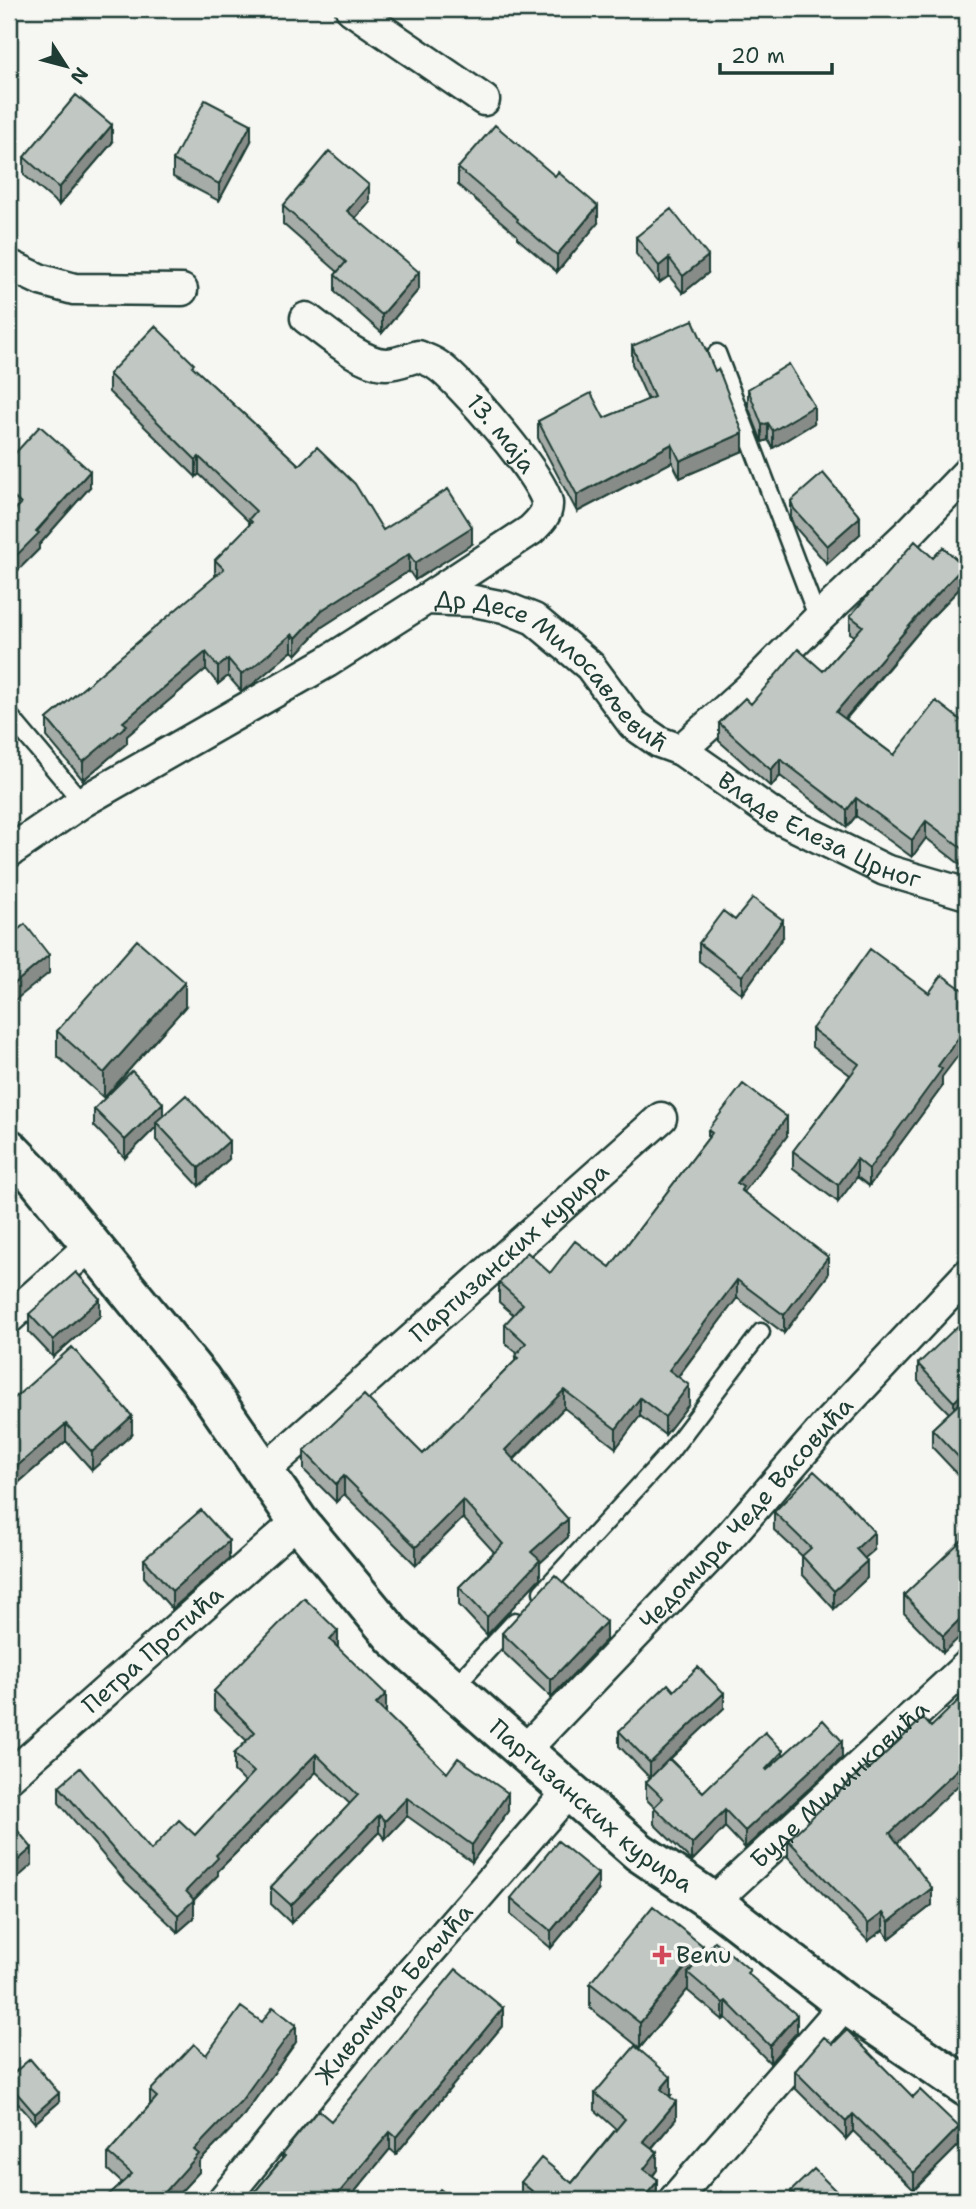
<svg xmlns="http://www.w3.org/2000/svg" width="976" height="2209" font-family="'Shantell Sans',sans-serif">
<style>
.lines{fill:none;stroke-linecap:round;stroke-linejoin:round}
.lane-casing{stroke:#1f3d34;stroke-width:21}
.street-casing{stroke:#1f3d34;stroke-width:35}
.secondary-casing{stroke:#1f3d34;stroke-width:44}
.lane{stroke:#f6f6f2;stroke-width:16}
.street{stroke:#f6f6f2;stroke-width:30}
.secondary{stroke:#f6f6f2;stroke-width:38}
.wall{fill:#a6aca8;stroke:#1f3d34;stroke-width:2}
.shaded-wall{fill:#878c88;stroke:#1f3d34;stroke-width:2}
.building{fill:#c1c8c3;stroke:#1f3d34;stroke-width:2}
.poi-dot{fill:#d1495b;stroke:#f6f6f2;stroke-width:2.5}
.labels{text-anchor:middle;stroke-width:7;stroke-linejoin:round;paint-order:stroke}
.street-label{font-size:24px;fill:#1f3d34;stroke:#f6f6f2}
.poi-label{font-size:24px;fill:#1f3d34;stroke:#f6f6f2;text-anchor:start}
</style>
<rect width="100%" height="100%" fill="#f6f6f2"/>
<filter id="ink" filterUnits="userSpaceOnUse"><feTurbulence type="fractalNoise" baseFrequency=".0143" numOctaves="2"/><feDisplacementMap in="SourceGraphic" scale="14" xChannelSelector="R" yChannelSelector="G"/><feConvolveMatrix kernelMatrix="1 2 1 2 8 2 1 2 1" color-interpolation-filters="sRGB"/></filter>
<g filter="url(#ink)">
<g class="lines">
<defs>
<path id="lane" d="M717,353l101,266
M9,715l73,87
M542,1592l128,-140 91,-120
M454,1687l61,-66"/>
<g id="street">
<path d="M351,9l133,91"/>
<path d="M9,265l32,15 33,9 108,1"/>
<path id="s1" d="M306,318c21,15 55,46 80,46 11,0 22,-5 32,-8 6,3 14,5 19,9 22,14 108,114 110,138 1,12 -9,20 -16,27l-105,69"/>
<path id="s2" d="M681,750l96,67 108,53 82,24"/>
<path id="s3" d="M9,852l73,-50 245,-140 99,-63 48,2 30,6 30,12 56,47 43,58 26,18 22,8 72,-65 65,-66 93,-88 56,-58"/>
<path d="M9,1318l82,-73"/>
<path id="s4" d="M265,1470l396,-352"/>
<path id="s5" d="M525,1750l203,-212 100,-115 139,-148"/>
<path id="s6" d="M9,1777l289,-256"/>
<path id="s7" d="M713,1902l254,-236"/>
<path id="s8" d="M223,2200l154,-188 193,-222"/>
<path d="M674,2200l171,-196"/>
</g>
<g id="secondary">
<path id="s9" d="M9,1149l26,27 166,204 97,141 96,116 245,215 74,50 132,102 122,83"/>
</g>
</defs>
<!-- lane casing -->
<use href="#lane" class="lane-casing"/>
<!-- street casing -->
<use href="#street" class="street-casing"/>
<!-- secondary casing -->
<use href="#secondary" class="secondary-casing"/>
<!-- lane -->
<use href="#lane" class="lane"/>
<!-- street -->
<use href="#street" class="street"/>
<!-- secondary -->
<use href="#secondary" class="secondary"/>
</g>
<!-- wall -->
<path class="wall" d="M251,141l-32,60 -46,-24v-17z
M112,143l-53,62 -35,-30v-18z
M458,168l140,55 -41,49 -40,-34v-3l-59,-50z
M369,202l-14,16 64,71 -37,44 -47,-41v-17l3,-3 -55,-48v-18z
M636,237l72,36 -25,20 -14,-17 -10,7 -23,-29z
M632,346l111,105 -63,27 -8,-16 -95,50 -39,-74v-17l66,-3 44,-18 -16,-36z
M194,368l105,97 84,65 89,14 -57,36 -6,-9 -87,56 -26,28 -4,-4 -39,33 -12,7 -13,-15 -10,8 -12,-15 -79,67v7l-44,37 -36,-43v-18l168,-142v-17l34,-34v-4l-50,-48 -3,3 -87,-85v-18z
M748,389l66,34 -41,25 -5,-8 -6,2 -14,-36z
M9,460l81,27 -51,58v4l-30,30v-63l4,-4 -4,-3z
M791,501l69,33 -33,30 -33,-38 -3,-7z
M933,558l31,26 -36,37 -82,98 48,36 73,-30 -1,144 -40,-31 -14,19 -56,-41 -9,11 -67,-51 -9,11 -52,-46v-18l32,-19 72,-33 31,-35 -4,-3v-17z
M735,920l48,17 -41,57 -43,-33v-18z
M185,1007l-81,91 -47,-42v-25z
M812,1029l130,48v10l-73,99 -12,-9 -19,25 -45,-34v-17l57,-76 -38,-28z
M94,1109l69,7 66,43 -30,27 -43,-46v-13l-31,31 -31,-32z
M708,1130l79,6 -43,56 84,83 -44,58 -47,-35 -59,79 11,27 -24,31 -25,-19 -24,32 -52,-40 -50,52 54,77 -28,26v15l-53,57 -28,-30v-18l35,-35 -31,-34 -47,47 -72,-71 -8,8 -32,-32v-19l119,3 92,-93v-5l2,-3 -12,-10v-19l9,-9 -15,-13v-19l51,-10 60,-6 98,-129z
M29,1314l71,2 -47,41 -24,-25z
M918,1364l49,44v76l-35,-37v-18l17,-16 -31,-32z
M9,1403l123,31 -40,36 -26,-29 -57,50z
M774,1512l100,38 -10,8 3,20 -33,31 -32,-35v-18l-28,-26z
M967,1528l-24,125 -39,-40v-18l58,-54v-7z
M144,1559h85l-57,50 -28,-32z
M502,1633l104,7 -55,57 -49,-46z
M338,1648l48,64 -1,1 62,60 61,38 -36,51 -65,-46 -22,23 -6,-7 -88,91 -20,-19v-17l79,-83 -34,-32 -98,99v4l-24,25v18l-16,14 -52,-50 -67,-79v-17l92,64 44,-15 50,-53 -11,-11v-17l13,-13 -33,-32v-18z
M674,1691l50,17 -54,51 33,33 80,-36 59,2 -97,90 -20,-21 -33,34 -38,-37v-17l-8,-8v-17l4,-4 -31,-32v-15z
M788,1840l110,3 34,62 -43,34 -6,-9 -15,11 -80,-84z
M598,1891l-47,57 -40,-33v-17z
M967,1911v20l-1,-2v-17z
M703,1956l47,20 47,56 -27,31 -44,-45 -3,2 -35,-29v-2l-48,59 -50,-40v-25z
M262,2022l34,20 -55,77 -42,43v10l-26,28h-70l19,-17 -14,-13v-17l42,-48v-14l56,-36z
M503,2025l-107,129 -6,-5 -42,51h-100l34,-41v-5l49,-33z
M795,2071l164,74 -45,45 -61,-59 -7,8 -51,-51z
M9,2077l50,25 -24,21 -26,-30z
M595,2093l76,2 -1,1 6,23 -24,29 5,22 -4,6 4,3v21h-135l-1,-1v-17l51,1 44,-54 -21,-19z
M791,2191l54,9h-54z"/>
<!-- shaded-wall -->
<path class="shaded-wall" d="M16,19v17l-7,11v-17z
M251,124v17l-32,60v-17z
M112,125v18l-53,62v-17z
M369,185v17l-22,26v-17z
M598,206v17l-41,49v-17z
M708,256v17l-25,20v-17z
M669,258v18l-10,7v-17z
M419,272v17l-37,44v-18z
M814,406v17l-41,25v-17z
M768,423v17l-6,2v-17z
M743,433v18l-63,27v-17z
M672,444v18l-95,50v-17z
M199,457v17l-3,3v-17z
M90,471v16l-51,58v4l-30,30v-16z
M860,517v17l-33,30v-18z
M472,527v17l-57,36v-17z
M409,554v17l-87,56 -26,28v-17l26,-28z
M964,566v18l-36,37 -92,108v-17l92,-108z
M292,634v17l-39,33 -12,7v-17z
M206,652v17l-79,67v7l-44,37v-18l40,-40z
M228,659v17l-10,8v-17z
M780,759v17l-9,11v-17z
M856,798v18l-9,11v-17z
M926,821v17l-14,19v-17z
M967,850v17l-1,2v-18z
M783,920v17l-41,57v-18z
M49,955v18l-40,32v-17z
M185,982v25l-81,91v-25z
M967,1026v18l-25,33v10l-73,99v-17l69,-103z
M163,1103v17l-7,2v5l-31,31v-18z
M787,1117v19l-44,57 -6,-10z
M229,1141v18l-30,27v-18z
M857,1159v18l-19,25v-17z
M828,1257v18l-44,58v-18z
M737,1280v18l-68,90v-18z
M100,1299v17l-47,41v-17z
M689,1385v19l-24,31v-18z
M967,1389v17l-13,13v-17z
M564,1390v18l-59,60v-18z
M640,1398v18l-24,32v-19z
M132,1416v18l-40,36v-18z
M66,1424v17l-57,50v-18z
M344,1476v18l-8,8v-18z
M463,1500v18l-47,47v-18z
M568,1519v18l-28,26v15l-53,57v-18l44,-65z
M874,1532v18l-18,16v-17z
M229,1541v18l-57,50v-18z
M867,1561v17l-33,31v-18z
M967,1612v18l-24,23v-17z
M606,1622v18l-55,57v-17z
M338,1631v17l-8,-8z
M724,1693v15l-74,70v-15z
M386,1694v18l-10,10v-18z
M842,1741v17l-97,90v-17z
M783,1751v18l-17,18v-18z
M316,1754v18l-98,99v4l-30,30 6,-5v18l-16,14v-17l8,-24 30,-36z
M967,1760v17l-77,73v-17z
M508,1793v18l-36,51v-17z
M407,1798v18l-22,23v-18z
M725,1810v17l-33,34v-17z
M379,1815v17l-88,91v-18z
M32,1848v17l-23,20v-17z
M598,1874v17l-47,57v-17z
M932,1888v17l-43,34v-17z
M883,1913v17l-15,11v-17z
M703,1946v25l-15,2v16l-48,59v-25z
M726,2001v17l-3,2v-17z
M503,2008v17l-107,129v-17z
M797,2015v17l-27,31v-17z
M296,2025v17l-55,77 -42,43v10l-26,28h-15l36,-50z
M671,2077v18l-10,11v-17z
M59,2093v9l-24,21v-9z
M676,2102v17l-33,39v-17z
M853,2114v17l-7,8v-17z
M959,2127v18l-45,45v-17z
M390,2132v17l-42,51h-15z
M657,2152v18l-13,16v-17z
M657,2182l-1,18h-14z"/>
<!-- building -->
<path class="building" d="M9,15l7,4 -7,11z
M76,95l36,30 -53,63 -35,-31z
M205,100l46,24 -32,60 -46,-24z
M495,125l60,51 3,-4 40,34 -41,49 -40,-34 1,-2 -60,-51z
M329,151l40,34 -22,26 72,61 -37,43 -47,-40 11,-13 -63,-56z
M671,209l37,47 -25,20 -14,-18 -10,8 -23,-29z
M693,320l22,51 3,-2 2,4 23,60 -63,28 -8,-17 -95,51 -39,-74 53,-28 13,25 50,-21 -22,-51z
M155,326l39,38 -2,2 107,99 18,-18 38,37 28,46 65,-41 24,38 -57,36 -6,-9 -87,56 -26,28 -4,-4 -39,33 -12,7 -13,-15 -10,8 -12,-15 -83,70 4,3 -44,37 -36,-43 177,-150 -9,-9 37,-38 -3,-3 7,-8 -57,-54 -3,3 -87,-86z
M789,364l25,42 -41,25 -5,-8 -6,2 -14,-36z
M40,426l50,45 -54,60 3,2 -30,30v-47l12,-12 -12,-11v-33z
M823,473l37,44 -33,29 -33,-37 -3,-8z
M915,541l18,17 10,-11 21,19 -36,38 -92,108 58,43 42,-54 31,24v125l-1,1 -40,-30 -14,19 -56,-42 -9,12 -67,-51 -9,11 -52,-47 26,-25 6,6 47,-55 25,22 40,-45 -13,-10z
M753,898l30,22 -41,56 -43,-33 24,-32 12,9z
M25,924l24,31 -40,33v-51z
M137,940l48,42 -81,91 -47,-42z
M870,949l59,44 13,-18 25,18v33l-29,40 4,3 -73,100 -12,-10 -19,26 -45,-34 66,-87 -47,-35z
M132,1071l31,32 -38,37 -31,-31z
M743,1084l44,33 -50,66 6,4 -2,3 87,67 -44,58 -47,-35 -68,90 20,15 -24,32 -25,-19 -24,31 -52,-39 -59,60 63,69 -37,33 9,8 -53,57 -28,-30 44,-43 -40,-44 -47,47 -72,-71 -8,8 -32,-33 60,-56 59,59 95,-96 -3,-2 11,-13 -21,-19 18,-20 -24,-21 28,-31 23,21 25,-32 35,26 102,-134 -4,-3z
M186,1095l43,46 -30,27 -43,-46z
M76,1272l24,27 -47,41 -24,-26z
M967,1317v72l-13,13 -36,-38z
M72,1347l60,69 -40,36 -26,-28 -57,49v-70z
M961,1402l6,6v58l-35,-37z
M814,1471l27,25 33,36 -18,17 11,12 -33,30 -32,-35 9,-8 -37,-36z
M201,1510l28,31 -57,50 -28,-32z
M967,1528v84l-24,24 -39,-41 61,-58 -3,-3z
M555,1575l51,47 -55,58 -49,-47z
M304,1598l34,33 -8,9 56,54 -10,10 71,69 11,-15 50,35 -36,52 -65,-47 -22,23 -6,-6 -88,90 -20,-18 87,-92 -42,-41 -100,101 2,3 -32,33 8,9 -16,15 -52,-51 -67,-78 21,-18 71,82 28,-30 16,15 59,-63 -20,-18 21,-22 -41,-41z
M698,1667l26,26 -74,70 -31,-32 49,-47 6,7z
M967,1692v68l-77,73 42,55 -43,34 -6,-9 -15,11 -80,-84 77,-73 3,3 55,-52 8,9z
M823,1720l19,21 -97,90 -20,-21 -33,34 -38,-37 9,-9 -17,-16 23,-23 34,33 62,-60 18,19 -17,18 1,1z
M13,1825l19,23 -23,20v-40z
M558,1841l40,33 -47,57 -40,-33z
M653,1906l50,40 -63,77 -50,-40z
M715,1941l35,29 -3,3 50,42 -27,31 -44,-45 -3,2 -35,-30z
M456,1969l47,39 -107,129 -6,-5 -57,68h-85l37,-44 -3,-2 36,-44 13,11z
M241,2007l21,15 11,-15 23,18 -55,76 -47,49 5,4 -41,46h-55l29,-26 -24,-21 49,-56 -7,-6 44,-47 12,11z
M847,2030l66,67 7,-7 39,37 -45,46 -61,-59 -7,8 -51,-51 29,-34 9,7z
M635,2046l36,31 -10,12 15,13 -33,39 14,11 -13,17 13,10v3l-15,18h-99l-22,-18 20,-24 31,25 53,-64 -30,-26z
M30,2059l29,34 -24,21 -26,-30v-7z
M814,2169l31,31h-45l-9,-9z
M440,2189l14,11h-24z
M721,2192l8,8h-16z"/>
</g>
<!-- markers -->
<path class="poi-dot" d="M658.5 1944.5h7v7h7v7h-7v7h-7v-7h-7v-7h7z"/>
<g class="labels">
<!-- street labels -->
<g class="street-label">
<text dy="8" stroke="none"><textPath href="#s1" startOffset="242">13. маја</textPath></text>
<text dy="8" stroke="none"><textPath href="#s3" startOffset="640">Др Десе Милосављевић</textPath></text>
<text dy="8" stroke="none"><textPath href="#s2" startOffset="161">Владе Елеза Црног</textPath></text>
<text dy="8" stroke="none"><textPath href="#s4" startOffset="327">Партизанских курира</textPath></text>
<text dy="8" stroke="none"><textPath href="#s5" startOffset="324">Чедомира Чеде Васовића</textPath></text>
<text dy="8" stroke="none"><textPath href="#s6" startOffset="192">Петра Протића</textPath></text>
<text dy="8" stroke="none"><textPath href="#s7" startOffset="173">Буде Милинковића</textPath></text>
<text dy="8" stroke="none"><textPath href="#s9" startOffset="882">Партизанских курира</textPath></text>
<text dy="8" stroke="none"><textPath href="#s8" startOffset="268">Живомира Бељића</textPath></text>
</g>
<!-- poi labels -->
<g class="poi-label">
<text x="676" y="1963">Benu</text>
</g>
</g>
<!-- margin -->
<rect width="976" height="2209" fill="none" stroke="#f6f6f2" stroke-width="35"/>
<rect x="18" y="18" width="941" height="2174" fill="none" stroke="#1f3d34" stroke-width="2.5" filter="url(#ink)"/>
<!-- north arrow -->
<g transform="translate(66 66) rotate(126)" stroke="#f6f6f2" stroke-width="5" paint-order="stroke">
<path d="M0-5L12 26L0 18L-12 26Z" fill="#1f3d34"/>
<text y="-10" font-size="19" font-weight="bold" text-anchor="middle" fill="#1f3d34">N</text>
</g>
<!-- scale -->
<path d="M720 63v10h112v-10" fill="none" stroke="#1f3d34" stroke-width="3.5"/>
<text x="731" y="63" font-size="21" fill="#1f3d34" stroke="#f6f6f2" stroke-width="5" paint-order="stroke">20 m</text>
</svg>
